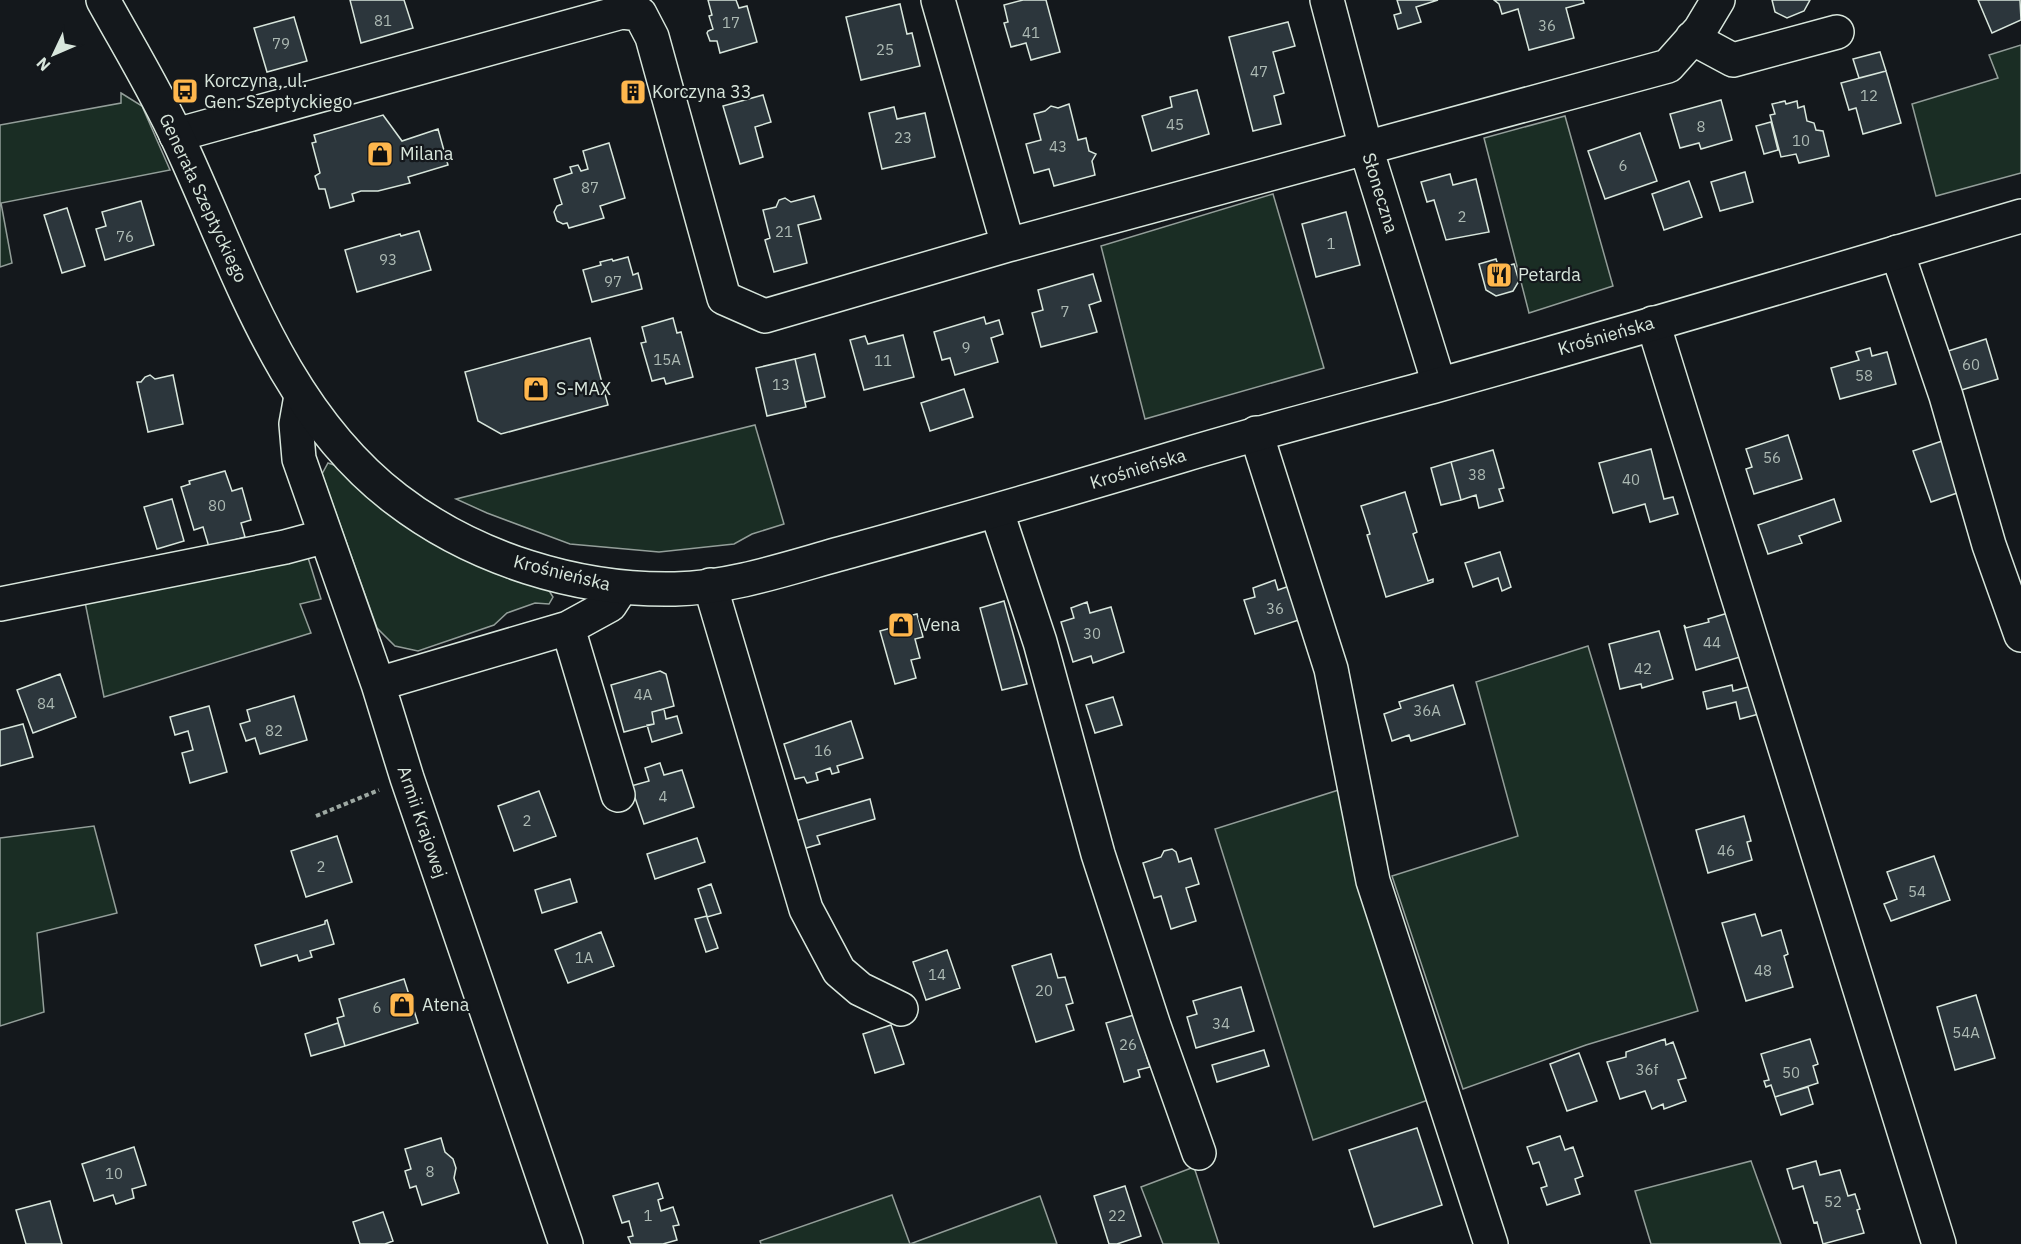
<svg xmlns="http://www.w3.org/2000/svg" width="2021" height="1244" font-family="'IBM Plex Sans',sans-serif">
<style>
.green{fill:#1a2d24;stroke:#939e99;stroke-width:1.5}
.building{fill:#2c363c;stroke:#d8e6dc;stroke-width:1.5}
.lines{fill:none;stroke-linecap:round;stroke-linejoin:round}
.minor-casing{stroke:#d8e6dc;stroke-width:36}
.major-casing{stroke:#d8e6dc;stroke-width:36}
.path{stroke:#9da8a2;stroke-width:4;stroke-dasharray:4.5 3;stroke-linecap:butt}
.minor{stroke:#14181c;stroke-width:33}
.major{stroke:#14181c;stroke-width:33}
.labels{text-anchor:middle;stroke-width:4.5;stroke-linejoin:round;paint-order:stroke}
.number-label{font-size:15px;fill:#adbab4}
.poi-label{font-size:18px;fill:#d8e6dc;stroke:#14181c;text-anchor:start}
.street-label{font-size:18px;fill:#d8e6dc;stroke:#14181c}
</style>
<rect width="100%" height="100%" fill="#14181c"/>
<!-- green -->
<path class="green" d="M2021,45v128l-85,23 -24,-92 86,-26 -9,-23z
M121,93l21,13 28,64 -169,33 11,60 -12,4v-142l121,-22z
M1565,116l48,170 -84,27 -45,-175z
M1273,194l51,174 -179,51 -44,-173z
M755,425l29,99 -32,10 -18,10 -75,8 -89,-8 -83,-31 -31,-14z
M328,463l9,3 109,81 61,31 41,11 5,8 -4,7 -14,-1 -28,10 -13,12 -76,26 -23,-5 -18,-18 -55,-154z
M305,548l16,51 -21,5 11,29 -207,64 -20,-100z
M1588,646l110,365 -112,34 -123,44 -71,-213 126,-40 -42,-154z
M1345,788l89,310 -121,42 -98,-311z
M94,826l23,87 -80,20 7,79 -44,14v-188z
M1751,1161l30,83h-130l-16,-53z
M1194,1167l25,77h-56l-22,-57z
M892,1195l18,49 130,-48 17,48h-296l-1,-3z"/>
<!-- building -->
<path class="building" d="M350,0h54l9,28 -52,15z
M708,0h28l3,8 8,-2 10,36 -37,11 -3,-12h-7l-3,-8 1,-2 5,-2 -4,-13 3,-1z
M1023,0h23l14,52 -29,8 -5,-17 -15,4 -7,-24 4,-1 -4,-17z
M1397,0h41l-22,7 5,15 -23,7 -4,-14 7,-2z
M1494,0h89l1,3 -18,5 8,30 -45,12 -11,-41 -16,5 -3,-10z
M1772,0h38l-6,11 -17,7 -12,-6z
M1978,0h42l1,20 -29,13z
M900,4l7,30 5,-1 8,33 -59,14 -15,-63z
M294,17l13,44 -40,11 -13,-44z
M1288,22l7,24 -22,6 11,41 -10,3 7,28 -28,7 -24,-94z
M1880,52l6,19 -27,7 -6,-19z
M1886,71l15,52 -38,11 -7,-26 -7,2 -8,-27z
M636,82l5,18 -10,3 -6,-18z
M1197,90l12,44 -57,17 -10,-35 30,-9 -2,-10z
M763,95l8,27 -16,5 8,30 -23,7 -17,-58z
M1721,100l11,40 -31,9 -2,-6 -19,5 -10,-34z
M1785,101l1,3 11,-3 1,7 6,-2 3,15 7,2 2,7 7,1 6,25 -30,7 -3,-9 -15,3 -11,-42 5,-1 -3,-10z
M1069,104l9,36 8,-2 3,13 7,3 -4,7 3,14 -41,11 -5,-17 -15,4 -8,-29 15,-4 -7,-26 11,-3 6,-5 7,2z
M894,107l3,12 28,-6 10,44 -53,12 -13,-56z
M383,115l19,26 36,-12 10,36 -40,12 2,6 -32,8h-17l-9,3 2,7 -24,7 -5,-19h-6l-4,-13 5,-3 -8,-30 4,-1 -2,-7z
M1771,122l7,28 -14,4 -8,-28z
M1640,133l17,48 -52,18 -17,-48z
M609,143l16,55 -25,8 4,12 -35,10 -2,-5 -4,1 -6,-3 -3,-9 3,-6 5,-2 -8,-25 18,-6 -2,-6 8,-2 3,6 7,-2 -5,-18z
M1745,172l8,30 -33,9 -9,-29z
M1450,174l3,11 23,-6 13,53 -43,8 -12,-40 -7,2 -6,-20z
M1689,181l13,36 -38,13 -12,-36z
M814,196l7,23 -23,6 9,38 -33,9 -9,-32 5,-2 -7,-28 13,-3 3,-7 6,-2 6,4z
M141,201l13,44 -49,15 -9,-31 10,-3 -4,-14z
M67,208l18,58 -23,7 -18,-58z
M1346,212l14,53 -44,12 -14,-53z
M419,231l12,39 -74,22 -12,-42 55,-16 1,2z
M628,257l5,18 5,-2 4,16 -50,13 -9,-32 18,-5 -1,-3 12,-3 1,2z
M1496,259l3,9 15,-4 5,17 -6,10 -17,5 -10,-6 -7,-26z
M1093,274l8,27 -12,4 8,27 -56,15 -9,-34 11,-3 -5,-20z
M984,317l2,7 13,-4 4,14 -12,4 7,24 -43,13 -5,-17 -8,2 -8,-28z
M673,318l4,15 4,-1 12,45 -27,7 -2,-6 -12,3 -11,-38 5,-1 -4,-15z
M903,335l11,42 -50,13 -14,-50 15,-4 3,8z
M590,338l18,67 -107,29 -23,-13 -13,-49z
M1986,339l12,40 -40,12 -13,-39z
M1870,348l2,8 15,-4 9,32 -56,15 -9,-31 28,-8 -3,-8z
M815,354l10,43 -20,5 -10,-43z
M795,359l11,48 -39,9 -11,-48z
M150,375l5,4 18,-4 10,49 -35,8 -11,-50h4l4,-5z
M964,389l9,28 -43,14 -9,-28z
M1788,435l14,44 -48,15 -8,-25 6,-2 -6,-18z
M1945,440l18,51 -32,11 -18,-51z
M1651,449l13,50 9,-2 5,17 -28,8 -5,-18 -32,9 -14,-50z
M1493,450l11,38 -5,1 4,12 -24,7 -3,-13 -15,5 -10,-38z
M1451,462l10,38 -20,5 -10,-37z
M225,471l7,20 10,-3 9,32 -10,3 4,14 -36,10 -6,-20 -9,3 -13,-43 9,-3 -1,-3z
M1405,492l12,40 -4,2 15,47 5,-2v3l-47,15 -19,-62 3,-1 -9,-28z
M172,499l12,42 -27,8 -13,-42z
M1834,499l7,22 -42,15 3,7 -34,11 -10,-29z
M1500,552l11,35 -9,4 -4,-13 -25,9 -8,-24z
M1275,580l3,10 17,-6 10,34 -50,16 -11,-34 11,-3 -2,-9z
M1004,601l23,83 -25,6 -22,-82z
M1087,602l3,11 21,-6 13,45 -31,11 -2,-7 -18,6 -12,-40 13,-4 -3,-10z
M1728,613l12,44 -44,13 -12,-45 2,3 23,-6 -1,-3z
M917,614l6,23 -8,2 5,19 -9,2 5,18 -21,6 -15,-53 11,-3 -2,-7z
M1659,631l14,48 -31,9 -1,-4 -21,5 -11,-45z
M660,671l6,3 8,32 -22,6 2,12 -30,8 -13,-47z
M60,674l16,43 -43,16 -16,-43z
M1453,685l12,39 -54,17 -2,-6 -17,6 -8,-27 17,-6 -2,-6z
M1732,685l1,6 19,-5 7,28 -19,5 -4,-17 -29,7 -4,-17z
M294,696l13,44 -47,14 -5,-16 -9,3 -6,-17 10,-3 -3,-11z
M1113,697l9,28 -27,8 -9,-28z
M209,706l18,66 -37,11 -8,-30 11,-3 -5,-19 -13,4 -5,-18z
M664,709l2,10 11,-3 5,17 -30,9 -5,-17 7,-1 -2,-12z
M851,721l12,37 -26,8 2,6 -7,2 -2,-6 -14,5 2,7 -11,3 -3,-6 -9,2 -11,-35z
M23,724l10,33 -33,9v-36z
M660,763l4,12 18,-5 12,37 -50,17 -13,-38 18,-5 -4,-13z
M539,791l17,45 -42,15 -16,-45z
M870,799l5,20 -58,17 3,8 -17,5 -8,-28z
M1744,816l7,25 -4,1 5,18 -44,13 -12,-43z
M337,836l15,46 -46,15 -15,-46z
M697,838l8,24 -50,17 -8,-25z
M1172,849l4,3 3,10 12,-4 8,26 -13,4 10,33 -25,8 -10,-33 -7,2 -11,-35 18,-6 3,-6z
M1934,856l16,44 -59,21 -7,-17 13,-5 -10,-27z
M570,879l7,23 -35,11 -7,-23z
M711,884l10,29 -14,4 11,31 -12,4 -11,-33 12,-3 -9,-27z
M1755,914l7,22 19,-6 7,24 -4,2 9,31 -47,14 -24,-78z
M327,920l7,24 -24,7 2,6 -13,4 -2,-6 -36,11 -6,-21 70,-21v-3z
M601,932l13,34 -46,17 -13,-33z
M947,950l13,38 -34,12 -13,-38z
M1051,954l7,24 7,-1 8,26 -7,2 8,25 -38,12 -24,-76z
M404,979l14,44 -73,23 -8,-28 7,-2 -5,-17z
M1241,987l13,44 -58,17 -9,-31 10,-3 -4,-13z
M1976,995l19,63 -40,12 -18,-63z
M1134,1015l16,52 -12,3 2,7 -16,5 -18,-59z
M338,1023l7,23 -34,10 -6,-22z
M891,1025l13,39 -29,9 -12,-39z
M1665,1039l1,6 7,-3 13,36 -8,2 8,21 -22,8 -1,-5 -11,5 -7,-18 -25,8 -13,-37 19,-5v-5z
M1810,1039l8,25 -5,2 5,17 -43,14 -4,-12 -5,2 -2,-6 5,-1 -8,-26z
M1264,1050l5,16 -52,16 -5,-17z
M1579,1053l18,48 -30,10 -17,-47z
M1808,1087l5,17 -32,11 -6,-18z
M1417,1128l25,77 -68,22 -25,-77z
M1560,1136l5,14 8,-3 10,29 -8,3 5,15 -33,11 -6,-17 6,-2 -8,-24 -6,2 -6,-17z
M441,1138l4,14 8,7 3,9 -2,10 5,15 -37,12 -6,-19 -6,2 -5,-17 6,-2 -6,-20z
M134,1147l12,38 -14,4 2,9 -18,6 -3,-9 -19,6 -12,-37z
M1816,1161l4,14 20,-5 8,26 7,-2 5,15 -3,1 7,23 -41,11 -6,-22 -3,1 -11,-37 -10,3 -6,-20z
M658,1183l5,15 -5,2 3,11 12,-4 6,18 -6,1 4,14 -14,4h-32l-3,-7 5,-1 -4,-15 -7,2 -9,-27z
M1125,1186l16,50 -24,8h-8l-15,-48z
M50,1201l12,43h-36l-10,-34z
M383,1212l10,29 -8,3h-25l-7,-22z"/>
<g class="lines">
<defs>
<path id="minor" d="M938,0l70,245
M1327,0l39,148 73,236
M1692,38l41,22 104,-28
M176,135l446,-123 18,2 12,23 72,261 41,18 243,-71 660,-179 32,-36 18,-30
M1897,252l49,144 43,149 32,90
M1653,323l286,921
M301,396l-5,28 3,35 79,225 29,94 159,466
M1256,433l75,236 42,212 118,363
M997,512l43,130 58,212 56,172 45,127
M710,585l96,324 33,62 21,18 41,20
M0,604l285,-57 41,-11
M568,628l50,167
M378,684l190,-56 42,-23 11,-17"/>
<path id="major" d="M103,0c26,47 54,93 76,141 59,127 102,270 217,358 78,60 182,92 279,90 59,-1 122,-24 179,-39 110,-30 220,-62 330,-95 84,-25 169,-47 254,-70 195,-54 389,-112 583,-169"/>
</defs>
<!-- minor casing -->
<use href="#minor" class="minor-casing"/>
<!-- major casing -->
<use href="#major" class="major-casing"/>
<!-- path -->
<path class="path" d="M316,816l63,-26"/>
<!-- minor -->
<use href="#minor" class="minor"/>
<!-- major -->
<use href="#major" class="major"/>
</g>
<!-- icons -->
<defs>
<symbol id="bus-square" viewBox="-11 -11 22 22"><rect x="-9" y="-9" width="18" height="18" rx="4" fill="#ffb74d" stroke="#14181c"/><path d="M-5-6H5V4H4V6H2V4H-2V6H-4V4H-5ZM-3.5-4V0h7V-4ZM-3.5 1.2v1.5H-2V1.2ZM2 1.2v1.5H3.5V1.2Z" fill="#111"/></symbol>
<symbol id="building-square" viewBox="-11 -11 22 22"><rect x="-9" y="-9" width="18" height="18" rx="4" fill="#ffb74d" stroke="#14181c"/><path d="M-4-6H4V6H1V3H-1V6H-4ZM-2.5-4.3h1.7v1.8h-1.7ZM.8-4.3h1.7v1.8H.8ZM-2.5-1h1.7V.8h-1.7ZM.8-1h1.7V.8H.8Z" fill="#111"/></symbol>
<symbol id="shop-square" viewBox="-11 -11 22 22"><rect x="-9" y="-9" width="18" height="18" rx="4" fill="#ffb74d" stroke="#14181c"/><path d="M-5-2.5h2.3a2.7 3.5 0 0 1 5.4 0H5L5.5 6h-11ZM-1.5-2.5h3a1.5 2.3 0 0 0-3 0Z" fill="#111"/></symbol>
<symbol id="restaurant-square" viewBox="-11 -11 22 22"><rect x="-9" y="-9" width="18" height="18" rx="4" fill="#ffb74d" stroke="#14181c"/><path d="M-5-6h1v4h1v-4h1v4h1v-4h1v5L-1.5 .5V6h-2V.5L-5-1ZM5-6V6H3V1.5H1.5Q1.5-4 5-6Z" fill="#111"/></symbol>
</defs>
<g fill-rule="evenodd">
<use href="#bus-square" x="170" y="76" width="30" height="30"/>
<use href="#building-square" x="618" y="77" width="30" height="30"/>
<use href="#shop-square" x="365" y="139" width="30" height="30"/>
<use href="#restaurant-square" x="1484" y="260" width="30" height="30"/>
<use href="#shop-square" x="521" y="374" width="30" height="30"/>
<use href="#shop-square" x="886" y="610" width="30" height="30"/>
<use href="#shop-square" x="387" y="990" width="30" height="30"/>
</g>
<g class="labels">
<!-- number labels -->
<g class="number-label">
<text x="383" y="26">81</text>
<text x="731" y="28">17</text>
<text x="1547" y="31">36</text>
<text x="1031" y="38">41</text>
<text x="281" y="49">79</text>
<text x="885" y="55">25</text>
<text x="1259" y="77">47</text>
<text x="1869" y="101">12</text>
<text x="1175" y="130">45</text>
<text x="1701" y="132">8</text>
<text x="903" y="143">23</text>
<text x="1801" y="146">10</text>
<text x="1058" y="152">43</text>
<text x="1623" y="171">6</text>
<text x="590" y="193">87</text>
<text x="1462" y="222">2</text>
<text x="784" y="237">21</text>
<text x="125" y="242">76</text>
<text x="1331" y="249">1</text>
<text x="388" y="265">93</text>
<text x="613" y="287">97</text>
<text x="1065" y="317">7</text>
<text x="966" y="353">9</text>
<text x="667" y="365">15A</text>
<text x="883" y="366">11</text>
<text x="1971" y="370">60</text>
<text x="1864" y="381">58</text>
<text x="781" y="390">13</text>
<text x="1772" y="463">56</text>
<text x="1477" y="480">38</text>
<text x="1631" y="485">40</text>
<text x="217" y="511">80</text>
<text x="1275" y="614">36</text>
<text x="1092" y="639">30</text>
<text x="1712" y="648">44</text>
<text x="1643" y="674">42</text>
<text x="643" y="700">4A</text>
<text x="46" y="709">84</text>
<text x="1427" y="716">36A</text>
<text x="274" y="736">82</text>
<text x="823" y="756">16</text>
<text x="663" y="802">4</text>
<text x="527" y="826">2</text>
<text x="1726" y="856">46</text>
<text x="321" y="872">2</text>
<text x="1917" y="897">54</text>
<text x="584" y="963">1A</text>
<text x="1763" y="976">48</text>
<text x="937" y="980">14</text>
<text x="1044" y="996">20</text>
<text x="377" y="1013">6</text>
<text x="1221" y="1029">34</text>
<text x="1966" y="1038">54A</text>
<text x="1128" y="1050">26</text>
<text x="1647" y="1075">36f</text>
<text x="1791" y="1078">50</text>
<text x="430" y="1177">8</text>
<text x="114" y="1179">10</text>
<text x="1833" y="1207">52</text>
<text x="648" y="1221">1</text>
<text x="1117" y="1221">22</text>
</g>
<!-- poi labels -->
<g class="poi-label">
<text x="204" y="87">Korczyna, ul.<tspan x="204" dy="21">Gen. Szeptyckiego</tspan></text>
<text x="652" y="98">Korczyna 33</text>
<text x="400" y="160">Milana</text>
<text x="1518" y="281">Petarda</text>
<text x="556" y="395">S-MAX</text>
<text x="920" y="631">Vena</text>
<text x="422" y="1011">Atena</text>
</g>
<!-- street labels -->
<g class="street-label">
<text transform="translate(1380 193) rotate(73)" y="6">Słoneczna</text>
<text transform="translate(203 198) rotate(65)" y="6">Generała Szeptyckiego</text>
<text transform="translate(1606 336) rotate(-16)" y="6">Krośnieńska</text>
<text transform="translate(1138 469) rotate(-17)" y="6">Krośnieńska</text>
<text transform="translate(562 573) rotate(14)" y="6">Krośnieńska</text>
<text transform="translate(422 822) rotate(71)" y="6">Armii Krajowej</text>
</g>
</g>
<!-- north arrow -->
<g transform="translate(54 54) rotate(226)" stroke="#14181c" stroke-width="4.5" paint-order="stroke">
<path d="M0-4.5L10 22L0 15L-10 22Z" fill="#d8e6dc"/>
<text y="-9" font-size="16" font-weight="bold" text-anchor="middle" fill="#d8e6dc">N</text>
</g>
</svg>
